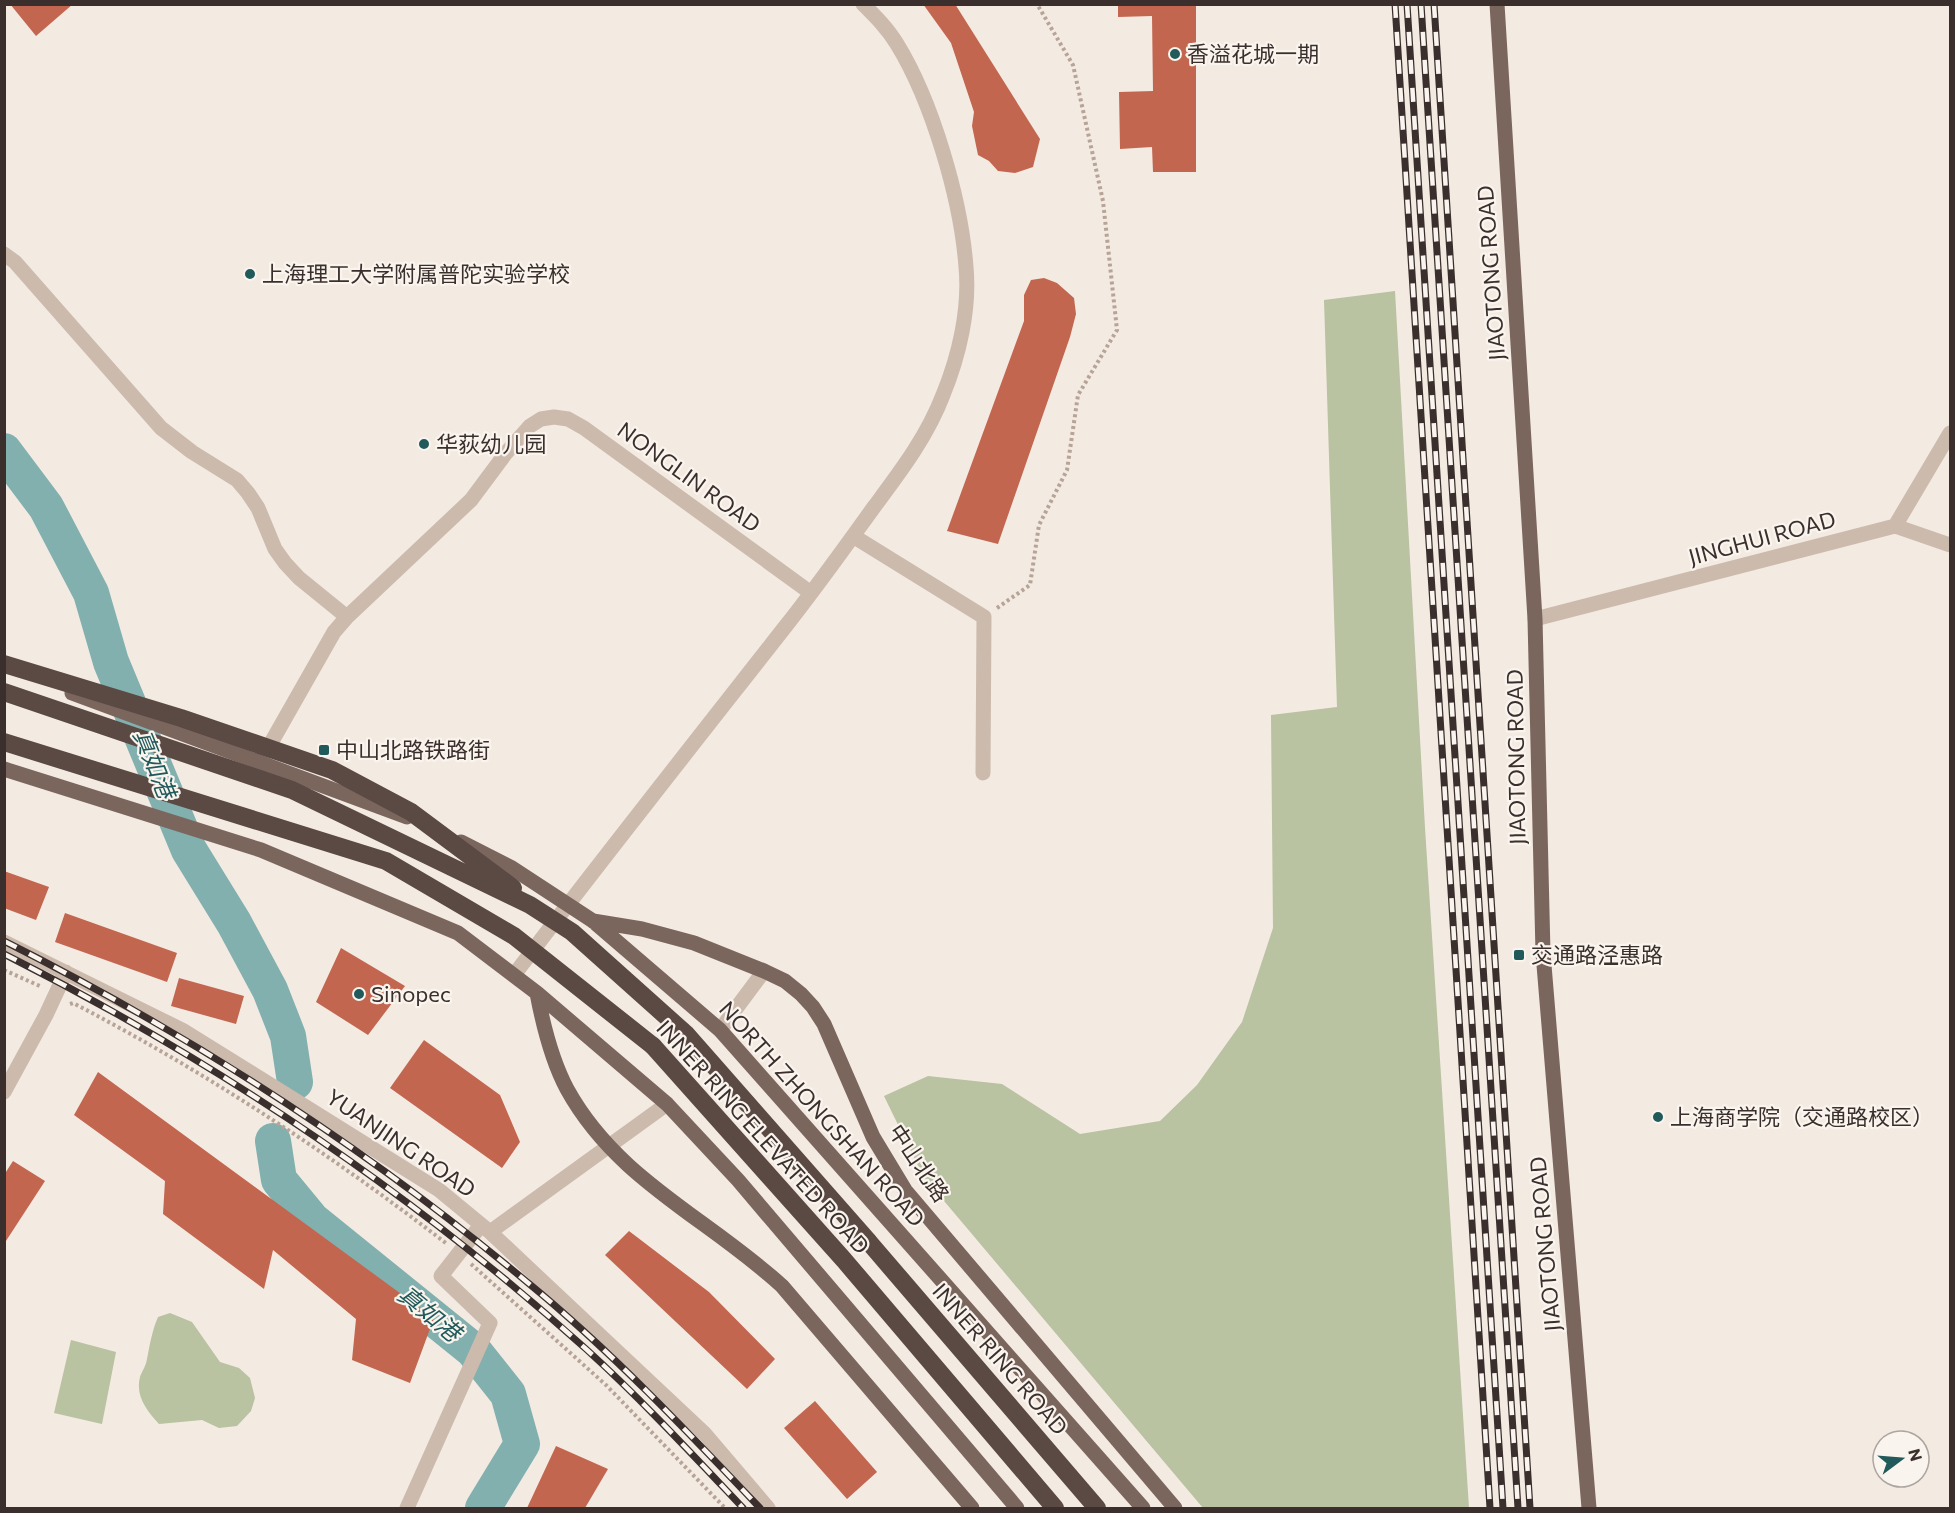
<svg xmlns="http://www.w3.org/2000/svg" width="1955" height="1513" font-family="Commissioner,'Noto Sans SC',sans-serif">
<style>
.green{fill:#b9c2a1}
.lines{fill:none;stroke-linecap:round;stroke-linejoin:round}
.river{stroke:#81b0af;stroke-width:36}
.building{fill:#c36650}
.path{stroke:#b7a497;stroke-width:4;stroke-dasharray:3 3;stroke-linecap:butt}
.minor{stroke:#ccbaad;stroke-width:15}
.major{stroke:#7b665d;stroke-width:15}
.highway{stroke:#5b4943;stroke-width:18}
.rail-casing{stroke:#3a2f2c;stroke-width:7}
.rail{stroke:#faf4ee;stroke-width:4.5;stroke-dasharray:14;stroke-linecap:butt}
.highway-bridge{stroke:#5b4943;stroke-width:18}
.poi-dot{fill:#215a5b;stroke:#faf4ee;stroke-width:2}
.labels{text-anchor:middle;stroke-width:4.5;stroke-linejoin:round;paint-order:stroke}
.poi-label{font-size:22px;fill:#3a2f2c;stroke:#faf4ee;text-anchor:start}
.street-label{font-size:22px;fill:#3a2f2c;stroke:#faf4ee}
.water-label{font-size:24px;font-style:italic;fill:#215a5b;stroke:#faf4ee}
</style>
<rect width="100%" height="100%" fill="#f3eae2"/>
<!-- green -->
<path class="green" d="M1395,291l30,537 44,680h-266l-280,-332 -39,-80 44,-20 74,8 78,50 80,-13 37,-36 45,-63 31,-94 -2,-213 66,-8 -13,-407z
M170,1313l22,9 28,40 19,6 11,10 5,20 -4,13 -14,15 -18,2 -17,-8 -43,4c-12,-13 -24,-28 -19,-47 2,-6 6,-11 7,-18 3,-15 5,-28 11,-42z
M71,1340l45,12 -14,72 -48,-11z"/>
<g class="lines">
<!-- river -->
<path class="river" d="M4,451l42,56 45,86 20,69 78,188 45,73 36,67 18,46 7,46
M273,1141l6,39 33,40 161,130 35,44 14,50 -39,64"/>
</g>
<!-- building -->
<path class="building" d="M10,4h63l-37,32z
M923,4h32l85,135 -7,28 -18,6 -17,-2 -9,-10 -11,-6 -6,-29 2,-14 -23,-69z
M1118,4h78v168h-43l-1,-25 -32,2 -1,-57 34,-1 -1,-75 -34,1z
M1044,278l13,5 17,15 2,16 -6,23 -72,207 -51,-13 77,-210v-26l7,-15z
M4,871l45,16 -13,33 -32,-12z
M65,913l112,40 -10,29 -112,-40z
M341,948l64,38 -37,49 -52,-33z
M179,978l65,18 -8,28 -65,-18z
M424,1040l76,55 20,47 -18,26 -112,-80z
M98,1072l336,246 -24,65 -58,-23 4,-41 -83,-69 -9,39 -101,-75 2,-33 -91,-66z
M13,1161l32,20 -41,63v-69z
M629,1231l80,61 66,67 -28,30 -142,-134z
M815,1401l62,71 -30,27 -63,-71z
M556,1446l52,23 -23,39h-58z"/>
<g class="lines">
<!-- path -->
<path class="path" d="M997,608l33,-23 9,-60 28,-55 11,-75 39,-65 -14,-129 -30,-136 -36,-61
M4,970l38,17
M70,1004l3,-1c131,68 256,150 374,241
M471,1264l135,121 119,123"/>
<!-- minor -->
<path class="minor" d="M4,254l11,8 146,166 31,24 45,28 11,13 10,15 17,41 10,14 14,15 48,39
M1895,526l55,19
M853,536l131,81 -1,156
M1535,619l360,-93 55,-93
M263,757l71,-125 13,-15 124,-117 35,-47 24,-27 11,-7 13,-2 14,2 16,9 227,165
M4,942l180,89 255,159 51,42 215,202 63,74
M514,975c89,-117 180,-232 271,-348 31,-39 60,-80 89,-120 26,-35 53,-70 69,-112 16,-39 27,-86 23,-128 -5,-68 -34,-166 -69,-223 -9,-15 -21,-27 -34,-40
M720,1030l44,-59
M4,1092l42,-77 20,-43
M490,1232l177,-128
M407,1508l83,-185 -49,-47 40,-51"/>
<!-- major -->
<path class="major" d="M1497,4l38,615 8,334 46,555
M72,693l335,124
M4,769l257,81 197,83 79,60 130,111 71,76 279,328
M461,842l51,26 81,53 127,109 423,478
M593,921l49,8 52,14 70,28 21,10 16,13 12,13 11,17 49,113 32,53 270,318
M537,993c6,32 14,66 30,96 50,91 141,129 215,197l190,222"/>
<!-- highway -->
<path class="highway" d="M653,1046l191,214 211,248
M868,1241l229,267"/>
<defs>
<path id="rail" d="M1395,4l95,1504
M1407,4l96,1504
M1421,4l97,1504
M1434,4l96,1504
M4,941c187,94 363,207 523,341 84,69 159,148 233,226
M4,954c211,106 406,237 582,395 55,50 106,105 157,159"/>
</defs>
<!-- rail casing -->
<use href="#rail" class="rail-casing"/>
<!-- rail -->
<use href="#rail" class="rail"/>
<!-- highway-bridge -->
<path class="highway-bridge" d="M4,664l177,54 151,52 79,42 102,76
M4,692l288,98 238,115 42,27 114,102 182,207
M4,742l382,119 128,75 139,110"/>
</g>
<!-- markers -->
<g class="poi-dot">
<circle cx="1175" cy="54" r="6"/>
<circle cx="250" cy="274" r="6"/>
<circle cx="424" cy="444" r="6"/>
<rect x="318" y="744" width="12" height="12" rx="3"/>
<rect x="1513" y="949" width="12" height="12" rx="3"/>
<circle cx="359" cy="994" r="6"/>
<circle cx="1658" cy="1117" r="6"/>
</g>
<g class="labels">
<!-- poi labels -->
<g class="poi-label">
<text x="1187" y="62">香溢花城一期</text>
<text x="262" y="282">上海理工大学附属普陀实验学校</text>
<text x="436" y="452">华荻幼儿园</text>
<text x="336" y="758">中山北路铁路街</text>
<text x="1531" y="963">交通路泾惠路</text>
<text x="371" y="1002">Sinopec</text>
<text x="1670" y="1125">上海商学院（交通路校区）</text>
</g>
<!-- street labels -->
<g class="street-label">
<text transform="translate(1491 273) rotate(-94)" y="8">JIAOTONG ROAD</text>
<text transform="translate(689 477) rotate(36)" y="8">NONGLIN ROAD</text>
<text transform="translate(1762 538) rotate(-15)" y="8">JINGHUI ROAD</text>
<text transform="translate(1516 757) rotate(-91)" y="8">JIAOTONG ROAD</text>
<text transform="translate(822 1114) rotate(48)" y="8">NORTH ZHONGSHAN ROAD</text>
<text transform="translate(763 1137) rotate(48)" y="8">INNER RING ELEVATED ROAD</text>
<text transform="translate(401 1143) rotate(34)" y="8">YUANJING ROAD</text>
<text transform="translate(919 1163) rotate(56)" y="8">中山北路</text>
<text transform="translate(1545 1244) rotate(-95)" y="8">JIAOTONG ROAD</text>
<text transform="translate(1000 1359) rotate(49)" y="8">INNER RING ROAD</text>
</g>
<!-- water labels -->
<g class="water-label">
<text transform="translate(154 764) rotate(68)" y="8">真如港</text>
<text transform="translate(429 1314) rotate(39)" y="8">真如港</text>
</g>
</g>
<!-- border -->
<rect width="1955" height="1513" fill="none" stroke="#3a2f2c" stroke-width="12"/>
<!-- north arrow -->
<g transform="translate(1901 1459) rotate(74)"><circle r="28" fill="#faf4ee" stroke="#ada5a0" stroke-width="1.5"/>
<path d="M0-4.5L10 22L0 15L-10 22Z" fill="#215a5b"/>
<text y="-9" font-size="16" font-weight="bold" text-anchor="middle" fill="#3a2f2c">N</text>
</g>
</svg>
